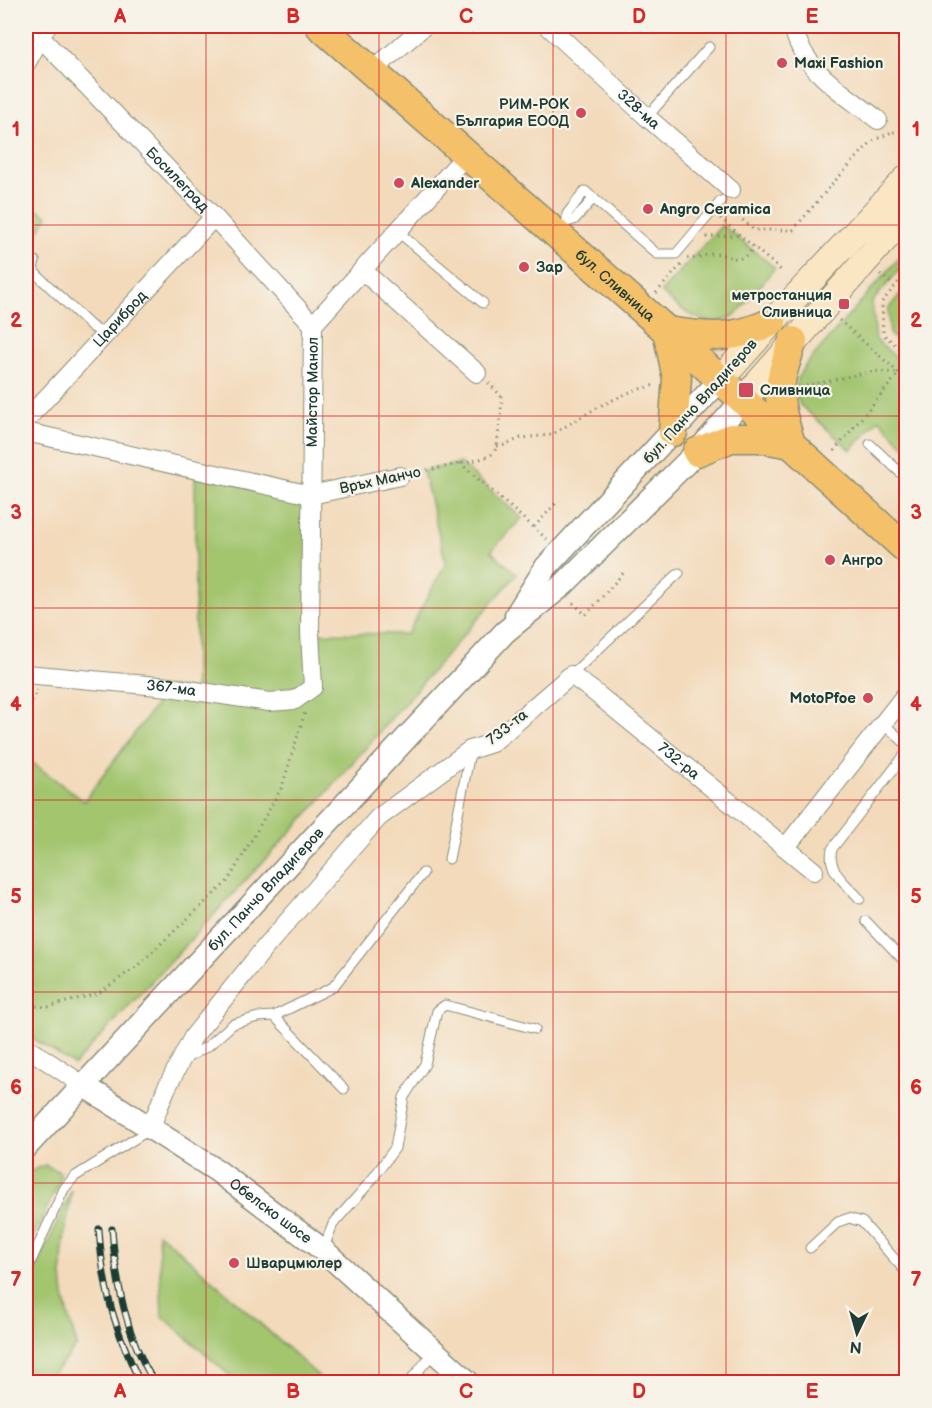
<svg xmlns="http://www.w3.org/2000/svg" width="932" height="1408" font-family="'Balsamiq Sans',sans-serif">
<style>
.green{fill:#a2c56e;stroke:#608151;stroke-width:1.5}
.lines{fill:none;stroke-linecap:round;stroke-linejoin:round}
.service-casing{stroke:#898c78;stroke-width:11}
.minor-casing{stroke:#898c78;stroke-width:20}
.tertiary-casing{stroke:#898c78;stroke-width:25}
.secondary-casing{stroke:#898c78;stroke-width:28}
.primary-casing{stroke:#898c78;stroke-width:31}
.path{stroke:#898c78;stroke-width:3;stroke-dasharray:1.5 4.5;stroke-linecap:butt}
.service{stroke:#fff;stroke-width:9}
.minor{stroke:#fff;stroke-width:18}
.tertiary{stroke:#fff;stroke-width:22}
.secondary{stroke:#fbe6c3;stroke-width:26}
.primary{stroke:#f4c16a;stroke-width:28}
.rail-casing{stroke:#1f3d34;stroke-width:7}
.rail{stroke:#f7f3e8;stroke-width:4.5;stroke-dasharray:14;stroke-linecap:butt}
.grid{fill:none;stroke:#d62828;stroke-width:1.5;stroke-opacity:0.55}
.poi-dot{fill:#d1495b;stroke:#f7f3e8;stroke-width:2}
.labels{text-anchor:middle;stroke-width:4.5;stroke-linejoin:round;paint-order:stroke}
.poi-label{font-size:15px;font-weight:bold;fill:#1f3d34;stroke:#f7f3e8;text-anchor:start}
.street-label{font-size:15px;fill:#1f3d34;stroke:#f7f3e8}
.neatline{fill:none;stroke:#d62828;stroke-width:2}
.grid-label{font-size:20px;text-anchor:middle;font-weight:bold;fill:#d62828}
</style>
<rect width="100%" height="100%" fill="#f7f3e8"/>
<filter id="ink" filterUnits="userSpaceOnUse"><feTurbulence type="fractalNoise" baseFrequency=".0167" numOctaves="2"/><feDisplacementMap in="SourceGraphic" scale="12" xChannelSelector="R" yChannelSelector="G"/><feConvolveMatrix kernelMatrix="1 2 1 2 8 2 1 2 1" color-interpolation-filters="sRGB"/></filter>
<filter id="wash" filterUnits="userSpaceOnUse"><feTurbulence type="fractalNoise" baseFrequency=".008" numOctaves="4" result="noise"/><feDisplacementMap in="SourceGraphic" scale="24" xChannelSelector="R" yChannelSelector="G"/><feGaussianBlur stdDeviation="1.35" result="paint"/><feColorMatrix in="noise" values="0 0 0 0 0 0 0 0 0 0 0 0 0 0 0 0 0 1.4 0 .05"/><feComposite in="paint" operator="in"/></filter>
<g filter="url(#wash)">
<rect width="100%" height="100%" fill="#f3dabb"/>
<!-- green -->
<path class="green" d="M26,203l22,13 -22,38z
M722,225l53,43c-8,9 -35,45 -43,49 -27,14 -53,-8 -71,-25z
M906,250v12l-34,40 4,38 30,26v82l-27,-29 -28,31 -51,-45c-6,-16 -5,-24 4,-38z
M906,287v61l-16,-13 -2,-26z
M460,463l62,55 -31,33 26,23 -203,233 -240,258 -48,-31v-276l58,43 85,-114 26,4v-221l116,25 -1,138 97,1 39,-71 -23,-92z
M45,1165l15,7v9l-34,71v-79z
M72,1190c-5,32 -13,65 -9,97 2,20 9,40 14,59l-31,36h-20v-91z
M158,1233l14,11 153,138h-88l-75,-66z"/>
</g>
<g filter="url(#ink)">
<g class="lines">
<defs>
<path id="service" d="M647,117l62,-70
M567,222v-8l18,-23 72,63h19l45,-53
M564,226l3,-4 7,-2 20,-22
M397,231l86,72
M35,261l-2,6 2,6 56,53 14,9
M870,444l36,34
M571,675l108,-102
M883,723l23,21
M449,859l21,-106
M860,899c-14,-16 -33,-27 -28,-50l74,-96
M866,921l40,42
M274,1016l70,73
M26,1030l2,-9 -2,-17
M185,1059l23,-13 25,-22 25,-7 16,-1 59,-29 90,-114
M810,1248l28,-26 11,-4 13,4 44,50
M323,1250l10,-26 38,-43 24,-33 9,-51 21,-33 12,-53 8,-6 90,24
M26,1272l38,-83 10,-12 75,-47
M409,1382l25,-30"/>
<g id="minor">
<path id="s1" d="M548,26l99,91 84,73"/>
<path d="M793,26c9,45 51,67 85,94"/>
<path id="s2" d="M40,37l174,180 99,108"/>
<path d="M26,64l21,-38"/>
<path d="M371,72l53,-46"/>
<path d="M362,270l115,103"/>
<path id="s3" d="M26,420l188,-203"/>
<path d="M26,432l285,63 89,-19"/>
<path id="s4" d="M26,674l143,13 100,15 26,-2 18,-13 -3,-54 3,-308 153,-170"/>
<path d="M786,847l120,-153"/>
<path d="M26,1047l57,38"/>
<path id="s5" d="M150,1129l16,-40 27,-52 74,-92 111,-127 92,-68 22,-7 79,-68 22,16 221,180"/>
</g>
<g id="tertiary">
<path d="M516,615l30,-48 174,-187"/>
<path id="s6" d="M83,1085l133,85 107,80 145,132"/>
<path id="s7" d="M26,1147l479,-515 59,-48 133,-132 46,-52"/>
</g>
<path id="secondary" d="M720,380l52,-58 134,-143
M743,400l163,-185"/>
<g id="primary">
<path id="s8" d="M320,26l347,305 239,218"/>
<path d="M667,331c44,6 64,10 105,-9"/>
<path d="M667,331l10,47 -4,54"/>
<path d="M791,444c-15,-49 -15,-55 2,-103"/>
<path d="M697,452l34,-14h27l33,6"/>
</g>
</defs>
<!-- service casing -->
<use href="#service" class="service-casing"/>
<!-- minor casing -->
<use href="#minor" class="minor-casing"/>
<!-- tertiary casing -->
<use href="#tertiary" class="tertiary-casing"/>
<!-- secondary casing -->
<use href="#secondary" class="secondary-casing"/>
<!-- primary casing -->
<use href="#primary" class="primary-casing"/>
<!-- path -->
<path class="path" d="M893,132l13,-1
M729,208l25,22h39l41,-48 38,-41 20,-9
M720,218l63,54
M706,237l32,-2
M687,258c10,2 15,-3 24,-4 19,-2 27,15 43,-7
M906,273l-24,29 1,32 23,20
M880,274l14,12
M656,293l25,-28
M800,387l74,-16 25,2 7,-9
M497,446l7,-1 17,-7 30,-3 47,-28 34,-16 23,-6
M834,451l65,-78 -60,-53
M460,463l87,76
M415,472c17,-3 65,-10 77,-18 3,-3 3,-4 5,-8l5,-45 -1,-5 -13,-14
M534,527l23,-25
M573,603l13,12 40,-45
M26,712l11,-22
M36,1006l12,1 51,-14 38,-27 91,-85 54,-94 23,-75"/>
<!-- service -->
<use href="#service" class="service"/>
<!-- minor -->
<use href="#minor" class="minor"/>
<!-- tertiary -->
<use href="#tertiary" class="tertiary"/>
<!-- secondary -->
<use href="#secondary" class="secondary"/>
<!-- primary -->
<use href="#primary" class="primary"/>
<defs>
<path id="rail" d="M99,1229c4,61 15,98 41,153
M112,1229c4,54 14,107 42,153"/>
</defs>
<!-- rail casing -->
<use href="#rail" class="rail-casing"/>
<!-- rail -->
<use href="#rail" class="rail"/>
</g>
</g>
<!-- grid -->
<path class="grid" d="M206,26v1356M379,26v1356M553,26v1356M726,26v1356M26,225h880M26,416h880M26,608h880M26,800h880M26,992h880M26,1183h880"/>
<!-- markers -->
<g class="poi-dot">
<circle cx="782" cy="63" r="6"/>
<circle cx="581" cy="113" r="6"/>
<circle cx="399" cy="183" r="6"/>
<circle cx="648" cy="209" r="6"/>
<circle cx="524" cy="267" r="6"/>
<rect x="838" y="298" width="12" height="12" rx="3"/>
<rect x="738" y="382" width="16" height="16" rx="3"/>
<circle cx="830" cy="560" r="6"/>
<circle cx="868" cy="698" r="6"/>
<circle cx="234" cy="1263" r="6"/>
</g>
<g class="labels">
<!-- poi labels -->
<g class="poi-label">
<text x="794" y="68">Maxi Fashion</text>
<text x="569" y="109" text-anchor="end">РИМ-РОК<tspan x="569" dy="17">България ЕООД</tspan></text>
<text x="411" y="188">Alexander</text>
<text x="660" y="214">Angro Ceramica</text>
<text x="536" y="272">Зар</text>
<text x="832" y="300" text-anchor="end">метростанция<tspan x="832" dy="17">Сливница</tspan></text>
<text x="760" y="395">Сливница</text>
<text x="842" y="565">Ангро</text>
<text x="856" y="703" text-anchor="end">MotoPfoe</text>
<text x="246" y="1268">Шварцмюлер</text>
</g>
<!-- street labels -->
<g class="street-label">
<text dy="5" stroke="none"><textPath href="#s1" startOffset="123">328-ма</textPath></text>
<text dy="5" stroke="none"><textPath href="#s2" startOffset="198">Босилеград</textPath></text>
<text dy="5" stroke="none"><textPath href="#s8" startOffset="393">бул. Сливница</textPath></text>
<text dy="5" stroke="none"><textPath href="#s3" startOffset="138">Цариброд</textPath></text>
<text dy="5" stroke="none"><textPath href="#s4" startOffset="588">Майстор Манол</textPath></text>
<text transform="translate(700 401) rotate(-48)" y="5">бул. Панчо Владигеров</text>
<text transform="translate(380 480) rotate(-12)" y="5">Връх Манчо</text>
<text dy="5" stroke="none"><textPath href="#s4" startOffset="146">367-ма</textPath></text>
<text transform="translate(507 727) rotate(-38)" y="5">733-та</text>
<text dy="5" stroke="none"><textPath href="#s5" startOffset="768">732-ра</textPath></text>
<text dy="5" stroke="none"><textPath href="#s7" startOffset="352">бул. Панчо Владигеров</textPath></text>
<text dy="5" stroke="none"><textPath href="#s6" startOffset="226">Обелско шосе</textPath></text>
</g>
</g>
<!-- margin -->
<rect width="932" height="1408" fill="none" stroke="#f7f3e8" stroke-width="66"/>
<!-- north arrow -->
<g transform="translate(857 1333) rotate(185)" stroke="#f7f3e8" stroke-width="4.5" paint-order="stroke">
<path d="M0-4.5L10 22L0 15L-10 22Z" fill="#1f3d34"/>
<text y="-9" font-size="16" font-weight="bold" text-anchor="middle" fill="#1f3d34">N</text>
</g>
<rect x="33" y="33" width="866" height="1342" class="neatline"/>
<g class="grid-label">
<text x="120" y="23">A</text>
<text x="293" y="23">B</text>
<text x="466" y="23">C</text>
<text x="639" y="23">D</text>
<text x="812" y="23">E</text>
<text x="16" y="136">1</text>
<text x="916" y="136">1</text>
<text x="16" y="327">2</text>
<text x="916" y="327">2</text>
<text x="16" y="519">3</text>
<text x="916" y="519">3</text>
<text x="16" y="711">4</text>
<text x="916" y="711">4</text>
<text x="16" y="903">5</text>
<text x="916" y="903">5</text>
<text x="16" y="1094">6</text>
<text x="916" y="1094">6</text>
<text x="16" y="1286">7</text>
<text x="916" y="1286">7</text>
<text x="120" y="1398">A</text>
<text x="293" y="1398">B</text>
<text x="466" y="1398">C</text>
<text x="639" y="1398">D</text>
<text x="812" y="1398">E</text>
</g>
</svg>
